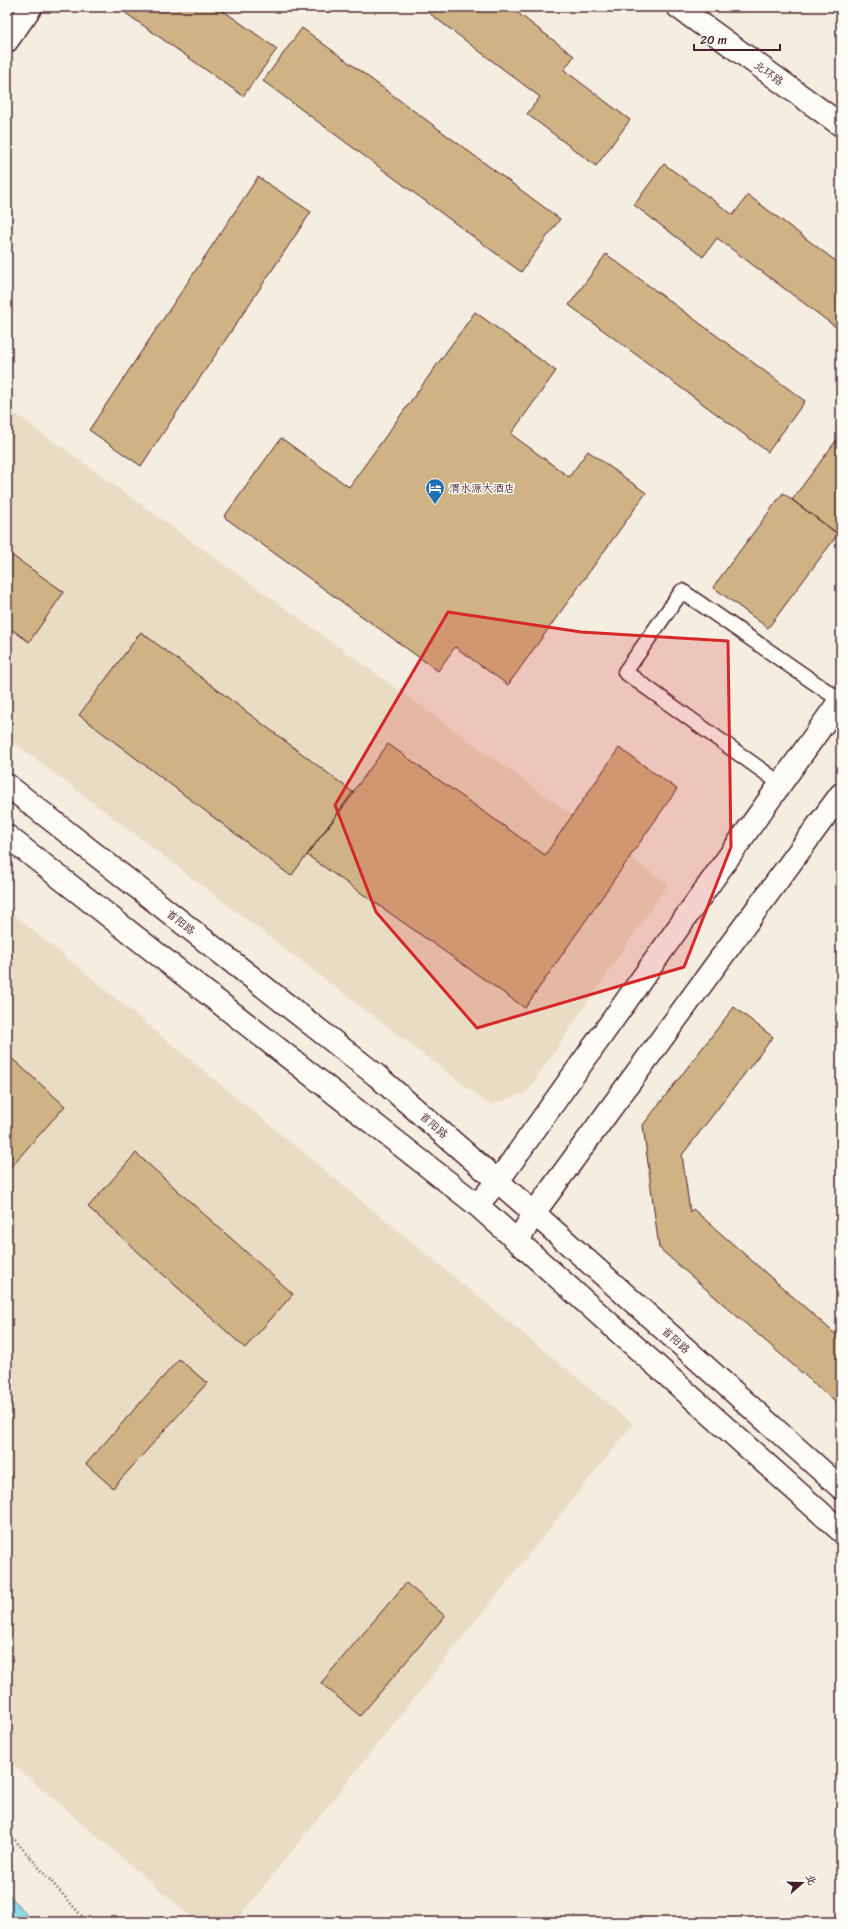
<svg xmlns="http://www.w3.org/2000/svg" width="848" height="1929" font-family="Sriracha,'LXGW WenKai TC',sans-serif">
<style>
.built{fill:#e9dcc4}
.water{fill:#8bdce5;stroke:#71909b}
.building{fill:#cfb384;stroke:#4a1f2b}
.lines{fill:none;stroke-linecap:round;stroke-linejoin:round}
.service-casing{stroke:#4a1f2b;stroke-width:17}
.minor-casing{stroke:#4a1f2b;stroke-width:25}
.tertiary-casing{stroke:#4a1f2b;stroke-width:25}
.secondary-casing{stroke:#4a1f2b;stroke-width:25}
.path{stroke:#4a1f2b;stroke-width:2.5;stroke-dasharray:1 3;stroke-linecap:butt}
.service{stroke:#fdfcf7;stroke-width:14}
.minor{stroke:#fdfcf7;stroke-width:22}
.tertiary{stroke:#fdfcf7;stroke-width:22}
.secondary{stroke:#fdfcf7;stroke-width:22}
.marked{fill:#d62828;fill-opacity:0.2;stroke:#d62828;stroke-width:3;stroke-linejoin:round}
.labels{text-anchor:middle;stroke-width:3;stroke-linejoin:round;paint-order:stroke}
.street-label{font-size:11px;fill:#4a1f2b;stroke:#fdfcf7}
.poi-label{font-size:11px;fill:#4a1f2b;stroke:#fdfcf7;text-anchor:start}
</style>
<rect width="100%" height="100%" fill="#f4ede0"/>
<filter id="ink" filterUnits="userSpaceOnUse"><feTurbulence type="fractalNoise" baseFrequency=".025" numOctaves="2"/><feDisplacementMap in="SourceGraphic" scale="8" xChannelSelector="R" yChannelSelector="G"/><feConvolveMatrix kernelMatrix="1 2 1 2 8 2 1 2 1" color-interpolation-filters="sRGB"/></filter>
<g filter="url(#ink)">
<!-- built -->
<path class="built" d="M7,408l661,476 -141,208 -37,13 -483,-368z
M7,909l626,515 -398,498h-38l-190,-163z"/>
<!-- water -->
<path class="water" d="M7,1892l26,30h-26z"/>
<!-- building -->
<path class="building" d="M117,7h101l59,42 -34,47z
M421,7h89l64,49 -10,14 66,50 -34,46 -69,-52 13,-17z
M302,28l258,191 -39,53 -258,-191z
M664,164l69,51 15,-20 93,70v66l-124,-93 -14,19 -69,-52z
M258,177l53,35 -170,254 -52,-36z
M606,254l199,147 -37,51 -199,-147z
M475,312l81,59 -45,63 58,43 19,-26 58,42 -138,192 -53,-38 -17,24 -214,-154 57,-79 68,49z
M841,434v90l-6,8 -43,-32z
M783,493l55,41 -70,94 -55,-41z
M7,552l57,40 -35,50 -22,-16z
M141,632l213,161 -63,83 -212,-161z
M388,744l157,111 74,-107 58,41 -152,219 -218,-153z
M734,1007l39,30 -91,118 8,57 3,-3 148,130v68l-182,-159 -16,-123z
M7,1054l58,52 -58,65z
M136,1153l157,141 -48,54 -157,-141z
M179,1359l28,24 -94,105 -27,-24z
M406,1583l39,33 -85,100 -39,-33z"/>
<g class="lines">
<defs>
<path id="service" d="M781,784l-156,-112 57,-81 159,110"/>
<path id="minor" d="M7,41l24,-34"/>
<path id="tertiary" d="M678,7l163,118
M477,1205l21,-24 343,-482
M518,1241l16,-28 307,-419"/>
<path id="secondary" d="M7,785l369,290 158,138 307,275
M7,836l470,369 364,326"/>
</defs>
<!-- service casing -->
<use href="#service" class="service-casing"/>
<!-- minor casing -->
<use href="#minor" class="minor-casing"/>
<!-- tertiary casing -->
<use href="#tertiary" class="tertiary-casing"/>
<!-- secondary casing -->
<use href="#secondary" class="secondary-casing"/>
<!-- path -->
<path class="path" d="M7,1831l80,91"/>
<!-- service -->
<use href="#service" class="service"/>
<!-- minor -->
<use href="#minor" class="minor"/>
<!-- tertiary -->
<use href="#tertiary" class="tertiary"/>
<!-- secondary -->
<use href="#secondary" class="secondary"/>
</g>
</g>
<!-- marked area -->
<path class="marked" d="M448,612l133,20 147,9 3,206 -47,120 -207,61 -101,-116 -41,-107z"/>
<!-- icons -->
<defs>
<symbol id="hotel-pin" viewBox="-11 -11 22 30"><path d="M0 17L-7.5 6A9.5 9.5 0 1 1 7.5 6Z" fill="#1f6fb2" stroke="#fdfcf7"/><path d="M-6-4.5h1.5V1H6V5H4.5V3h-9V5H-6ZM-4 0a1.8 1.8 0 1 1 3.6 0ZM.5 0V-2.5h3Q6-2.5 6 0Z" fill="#fff"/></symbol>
</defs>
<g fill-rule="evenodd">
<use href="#hotel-pin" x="424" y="477" width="22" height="30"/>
</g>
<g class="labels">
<!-- street labels -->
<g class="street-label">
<text transform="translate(769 73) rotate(36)" y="4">北环路</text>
<text transform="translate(181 922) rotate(38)" y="4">首阳路</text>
<text transform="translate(434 1125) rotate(41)" y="4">首阳路</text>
<text transform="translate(676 1340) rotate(42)" y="4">首阳路</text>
</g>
<!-- poi labels -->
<g class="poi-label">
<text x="449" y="492">渭水源大酒店</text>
</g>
</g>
<!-- margin -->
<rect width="848" height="1929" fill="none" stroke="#fdfcf7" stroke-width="24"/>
<rect x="12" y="12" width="824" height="1905" fill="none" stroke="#4a1f2b" stroke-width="1.5" filter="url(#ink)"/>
<!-- north arrow -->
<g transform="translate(802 1883) rotate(70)" stroke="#fdfcf7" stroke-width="3" paint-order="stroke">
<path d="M0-3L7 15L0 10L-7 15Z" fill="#4a1f2b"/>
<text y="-6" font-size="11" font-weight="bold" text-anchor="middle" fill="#4a1f2b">北</text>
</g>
<!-- scale -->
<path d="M694 44v6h86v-6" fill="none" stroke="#4a1f2b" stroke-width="2"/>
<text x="700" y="44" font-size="12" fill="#4a1f2b" stroke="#fdfcf7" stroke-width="3" paint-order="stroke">20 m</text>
</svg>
